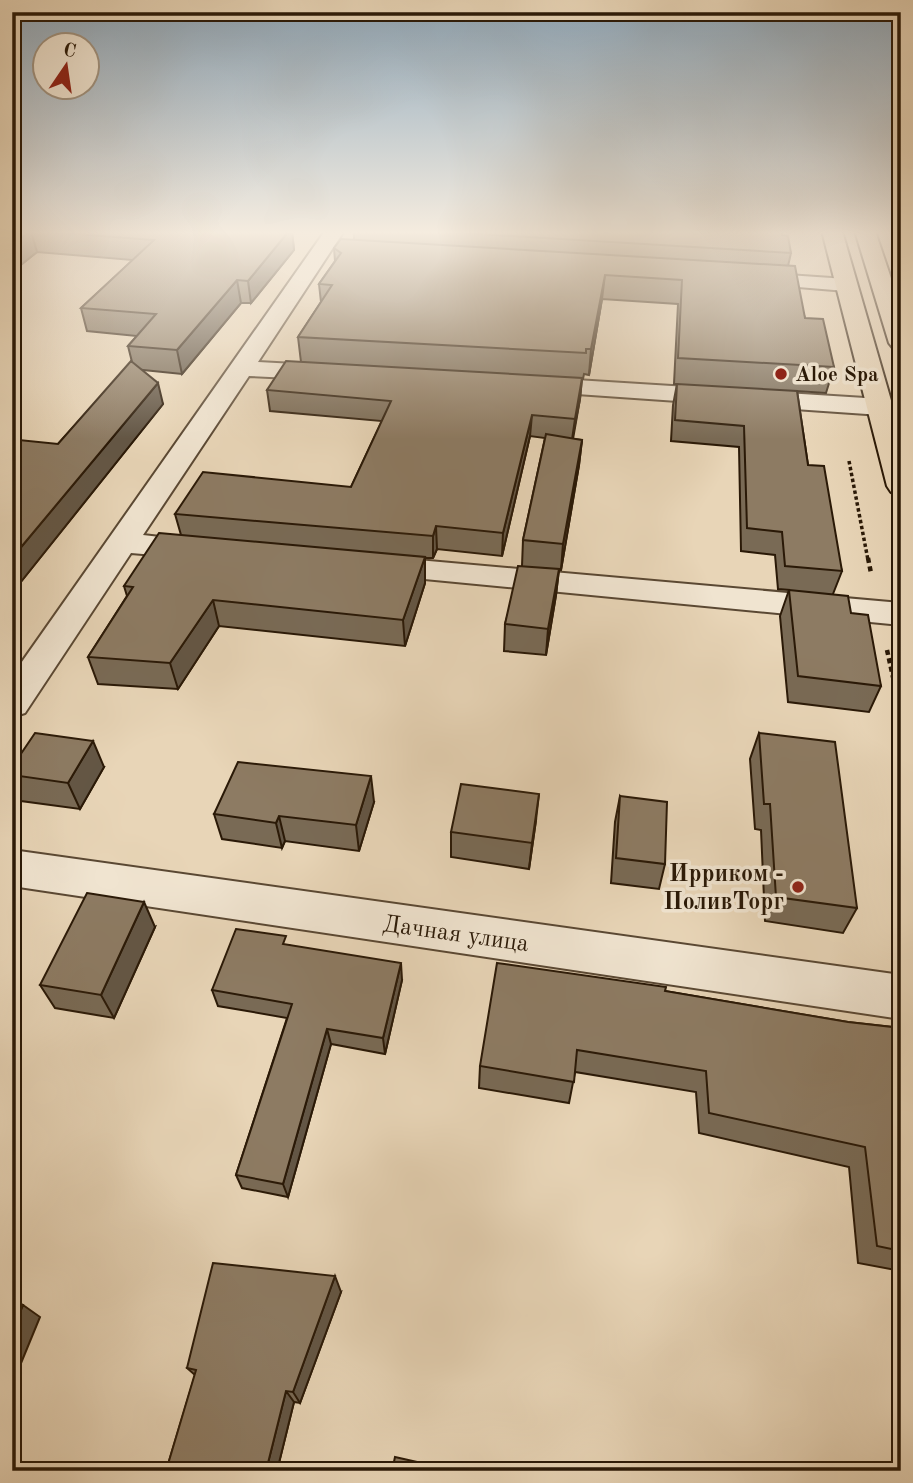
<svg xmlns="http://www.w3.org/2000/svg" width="913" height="1483" font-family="'Old Standard TT',serif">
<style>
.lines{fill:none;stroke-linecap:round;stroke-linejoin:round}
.minor-casing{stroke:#5a4833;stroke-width:4}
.major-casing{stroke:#2a1907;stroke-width:4}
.path-far1{stroke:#2a1907;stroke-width:3.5;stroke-dasharray:3.5 2.5;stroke-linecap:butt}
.path{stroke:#2a1907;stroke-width:4.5;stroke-dasharray:5 3.5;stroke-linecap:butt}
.minor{fill:#f0e4d0;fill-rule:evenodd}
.major{fill:#e8d5b7;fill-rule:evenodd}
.wall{fill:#796a55;stroke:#2a1907;stroke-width:2}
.shaded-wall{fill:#635645;stroke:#2a1907;stroke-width:2}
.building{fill:#8d7b63;stroke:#2a1907;stroke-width:2}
.poi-dot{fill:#8f2418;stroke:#f0e4d0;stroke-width:2.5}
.labels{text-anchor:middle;stroke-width:7;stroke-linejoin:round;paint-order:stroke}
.far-poi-label{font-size:21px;font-weight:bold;fill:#2a1907;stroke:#f0e4d0;text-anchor:start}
.poi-label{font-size:24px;font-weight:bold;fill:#2a1907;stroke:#f0e4d0;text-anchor:end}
.street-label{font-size:24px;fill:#2a1907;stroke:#f0e4d0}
</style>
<rect width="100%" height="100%" fill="#e8d5b7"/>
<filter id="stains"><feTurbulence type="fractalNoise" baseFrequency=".00286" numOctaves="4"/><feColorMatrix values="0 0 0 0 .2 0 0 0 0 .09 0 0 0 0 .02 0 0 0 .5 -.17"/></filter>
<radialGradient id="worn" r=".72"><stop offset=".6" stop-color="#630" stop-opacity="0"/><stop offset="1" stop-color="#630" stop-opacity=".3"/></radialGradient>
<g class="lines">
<defs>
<path id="minor" d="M325,231h19l-86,131 74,4 9,2 3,5 -3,5 -9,2 -83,-4 -106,159 69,8 5,7 -5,7 -11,2 -70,-6 -106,160 -13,4v-41z
M745,272l101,7 11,6 -11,6 -108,-9 -4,-4z
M528,377l353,22 9,3 4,5 -4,5 -9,3 -362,-25 -4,-5 4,-5z
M373,556l528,47v22l-539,-52 -5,-7 5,-7z
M12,850l889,125v44l-889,-133z"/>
<path id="major" d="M822,231h20l59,204v60l-10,-3 -4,-6z
M855,231h20l26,77v42l-8,-2 -4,-5z"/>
</defs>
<!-- minor casing -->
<use href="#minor" class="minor-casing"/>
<!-- major casing -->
<use href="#major" class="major-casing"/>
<!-- path-far1 -->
<path class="path-far1" d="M849,461l19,99"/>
<!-- path -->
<path class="path" d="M868,558l3,15
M887,650l14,63"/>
<!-- minor -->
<use href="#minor" class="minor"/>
<!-- major -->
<use href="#major" class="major"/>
</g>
<!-- wall -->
<path class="wall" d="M12,231h280l2,19 -43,53h-10l-59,71 -39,-4 20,34 -151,189v-146l46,-3 74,-82 -4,-16 9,-10 -50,-5 -6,-23 52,-48 -96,-8 -25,20z
M354,231h428v4l9,18 -3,13 17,52 29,49 -8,26 -29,-2 11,74 34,106 -9,23 18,19 30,73 -12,26 -81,-10 -8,-86 9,-26 -11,-1 -3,-34 -34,-4 -2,-104 -68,-6 2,-36 4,-21h-3l4,-80 -76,-5 -13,76 -5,-1 -1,5h-1l-2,20 -7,40 9,1 -3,25 -18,105h-2l-3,25 -10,60 -42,-4 1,-27 17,-58 1,-26 22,-102 -15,-2 -28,120 -65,-7 -4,9h-8v25l-20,63 -186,-20 -41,63 -80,-5 -10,-27 39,-61 -3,-10 57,-51 -6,-21 176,-27 31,-66 -112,-10 -3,-21 34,-28 -3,-25 23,-35 -2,-18 16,-23 -1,-13 20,-8z
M759,733l98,175 -14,25 -78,-12 -4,-91 -6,-1 -5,-70z
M12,767h92l-24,42 -59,-8 -9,-17z
M620,796l45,68 -6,25 -48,-6 4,-61z
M374,802l-15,49 -74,-10 -3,7 -60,-9 -8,-25z
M536,820l-7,49 -78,-12v-25z
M155,927l-41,91 -59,-10 -15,-23z
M288,945l114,35 -17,74 -54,-10 -43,153 -46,-9 -6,-13 51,-157 -69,-12 -6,-16z
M665,991l183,31 53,6v243l-43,-8 -9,-96 -150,-34 -3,-41 -121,-20 -6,31 -90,-15 1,-22z
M341,1292l-41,111 -6,-1 -17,69h-111l29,-96 -8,-7z"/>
<!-- shaded-wall -->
<path class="shaded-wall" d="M31,231l6,21 -25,20v-28z
M289,231h3l2,19 -43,53 -3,-22z
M605,275l-3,24 -13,76 2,-26z
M237,280l4,23 -59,71 -5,-24z
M582,378l-2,21 -8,41 3,-21z
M158,383l5,21 -151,189v-35z
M532,415l-2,21 -28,120 1,-23z
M582,440l-3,25 -18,105 2,-26z
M436,526l1,23 -4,9v-22z
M425,557v26l-20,63 -2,-26z
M559,569l-3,26 -10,60 2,-26z
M213,600l6,26 -41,63 -8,-26z
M93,741l11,26 -24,42 -12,-26z
M371,776l3,26 -15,49 -3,-26z
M539,794l-3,26 -7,49 3,-26z
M279,816l6,25 -3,7 -6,-25z
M144,902l11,25 -41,91 -13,-23z
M12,903l8,12 -8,13z
M401,963l1,17 -17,74 -2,-16z
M327,1029l4,15 -43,153 -5,-13z
M335,1276l6,16 -41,111 -7,-11z
M23,1305l17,12 -28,68v-54z
M286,1391l8,11 -17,69h-11z"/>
<!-- building -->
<path class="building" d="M12,231h18l-18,13z
M37,231h252l-41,50 -11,-1 -60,70 -49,-4 28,-32 -75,-6 73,-68z
M428,231h354v4l6,1 3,17z
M341,239l454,27 10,52 18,1 11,48 -156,-9 4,-78 -77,-5 -14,74h-5v4l-288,-16 34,-52 -13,-1 22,-31 -7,-5z
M131,361l27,22 -146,175v-111l7,-7 39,4z
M286,361l296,17 -7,41 -43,-4 -29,118 -67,-7 -3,10 -258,-22 28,-42 148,15 40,-86 -124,-11z
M677,384l120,7 11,74 16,1 18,105 -57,-5 -3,-34 -35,-4 -3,-102 -69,-6z
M546,434l36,6 -19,104 -40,-4z
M159,533l266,24 -22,63 -190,-20 -43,63 -82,-6 45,-70 -9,-1z
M518,566l41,3 -11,60 -43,-5z
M789,590l59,6 3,17 17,2 13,71 -83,-10z
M35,733l58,8 -25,42 -56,-8v-8z
M759,733l76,9 22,166 -81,-11 -6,-93h-6z
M238,762l133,14 -15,49 -77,-9 -3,7 -62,-9z
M461,784l78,10 -7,49 -81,-11z
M620,796l47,6 -2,62 -49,-6z
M87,893l57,9 -43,93 -61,-10z
M236,929l50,7 -3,8 118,19 -18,75 -56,-9 -44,155 -47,-9 56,-171 -80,-14z
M497,963l169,24 -1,4 183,31 53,6v223l-24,-5 -12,-99 -156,-34 -3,-42 -129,-21 -3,32 -94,-16z
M213,1263l122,13 -42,116 -7,-1 -20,80h-100l30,-101 -9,-2z
M12,1302l11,3 -11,26z
M395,1457l62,14h-65z"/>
<!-- sky -->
<linearGradient id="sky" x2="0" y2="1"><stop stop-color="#8ea8bc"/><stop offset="0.53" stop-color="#f5ecdf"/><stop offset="1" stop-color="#f5ecdf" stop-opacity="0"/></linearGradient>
<rect width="913" height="439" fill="url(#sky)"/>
<!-- markers -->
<g class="poi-dot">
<circle cx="781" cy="374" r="7"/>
<circle cx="798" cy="887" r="7"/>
</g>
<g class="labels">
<!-- far-poi labels -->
<g class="far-poi-label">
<text x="795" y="381">Aloe Spa</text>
</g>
<!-- poi labels -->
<g class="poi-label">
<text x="784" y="881">Ирриком -<tspan x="784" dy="28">ПоливТорг</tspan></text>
</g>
<!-- street labels -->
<g class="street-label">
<text transform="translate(456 933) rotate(8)" y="8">Дачная улица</text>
</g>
</g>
<!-- margin -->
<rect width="913" height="1483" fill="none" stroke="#e8d5b7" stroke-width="42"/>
<rect x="14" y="14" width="885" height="1455" fill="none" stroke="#2a1907" stroke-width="3.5"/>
<rect x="21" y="21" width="871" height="1441" fill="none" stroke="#2a1907" stroke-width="2"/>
<!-- north arrow -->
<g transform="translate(66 66) rotate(13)"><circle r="33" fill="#f0e4d0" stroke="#a19380" stroke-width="2"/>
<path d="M0-5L12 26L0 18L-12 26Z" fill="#8f2418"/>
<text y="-10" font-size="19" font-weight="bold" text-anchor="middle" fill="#2a1907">С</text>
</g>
<rect width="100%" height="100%" filter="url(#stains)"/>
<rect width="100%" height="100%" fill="url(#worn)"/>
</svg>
